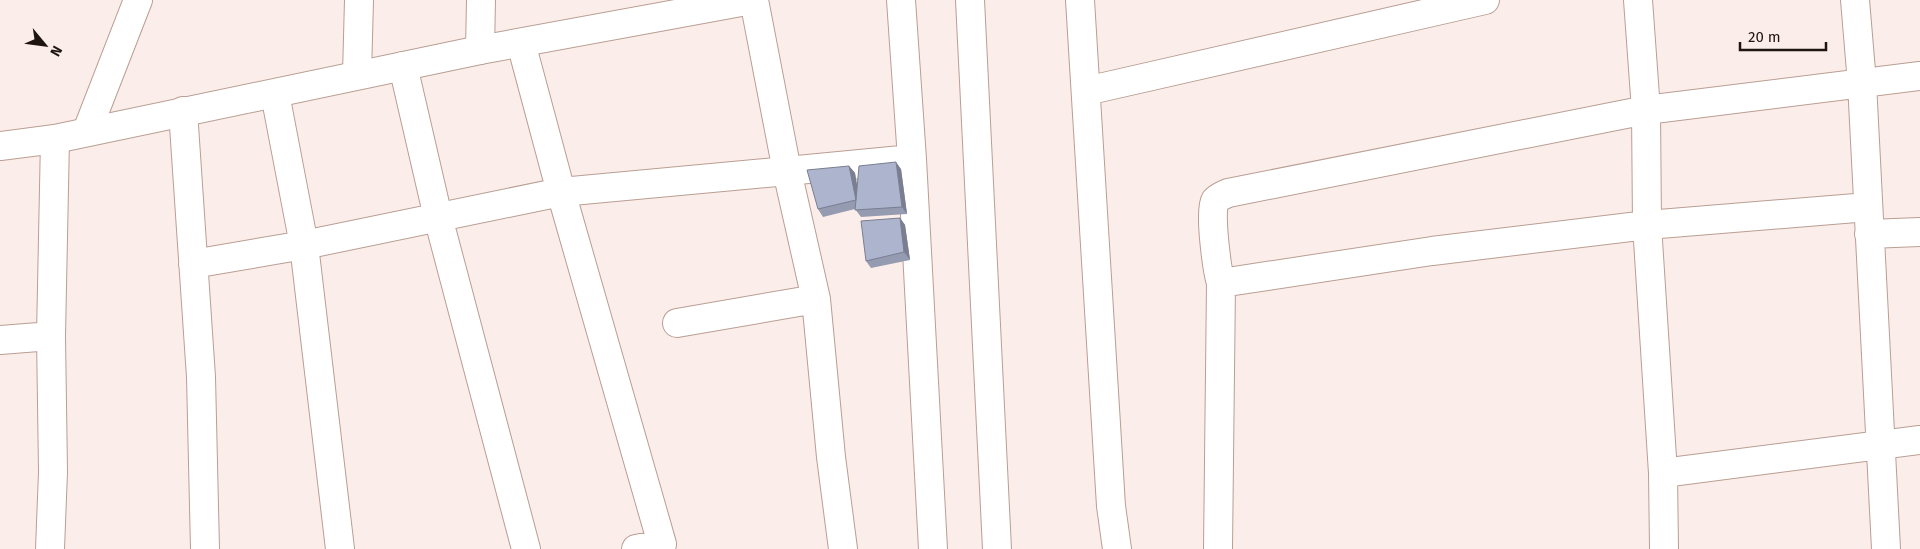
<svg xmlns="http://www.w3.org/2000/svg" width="1920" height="549" font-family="'Fira Sans',sans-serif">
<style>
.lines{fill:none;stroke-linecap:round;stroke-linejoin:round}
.minor-casing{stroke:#b99e93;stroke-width:30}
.tertiary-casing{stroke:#b99e93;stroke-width:30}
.minor{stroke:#fff;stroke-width:28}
.tertiary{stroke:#fff;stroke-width:28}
.wall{fill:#959bb0}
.shaded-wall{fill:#797e90}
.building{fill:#adb4cd;stroke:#797e90}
</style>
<rect width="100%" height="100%" fill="#fbeeea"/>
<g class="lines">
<defs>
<path id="minor" d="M901,0l11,159 21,390
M970,0l27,549
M1080,0l31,506 6,43
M1638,0l8,110 1,115 16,248 1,76
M1855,0l7,83 24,466
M480,50l1,-50
M403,66l35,151 88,332
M357,75l2,-75
M1086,91l399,-91
M275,94l29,151 36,304
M183,111l18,266 4,172
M87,131l51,-131
M1868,207l-221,18 -215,26 -211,32c-4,-12 -12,-73 -6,-82 3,-4 9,-6 13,-8l418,-83 274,-34
M1869,234l51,-2
M193,264l111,-19 257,-53 -40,-149
M677,323l139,-24
M0,340l51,-4
M1663,473l257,-33
M50,549l3,-77 -2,-136 4,-197
M636,549l26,-5 -101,-352 226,-21 -33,-171
M843,549l-12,-92 -15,-158 -29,-128 125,-12
M1218,549l3,-266"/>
<path id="tertiary" d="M0,146l55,-7 425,-89 272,-50"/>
</defs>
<!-- minor casing -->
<use href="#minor" class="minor-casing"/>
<!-- tertiary casing -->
<use href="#tertiary" class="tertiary-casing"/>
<!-- minor -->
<use href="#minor" class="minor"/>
<!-- tertiary -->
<use href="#tertiary" class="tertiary"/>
</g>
<!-- wall -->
<path class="wall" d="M849,166l6,7 2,14 44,-18 6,45 -46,3 -6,-8 -32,8 -5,-8z
M900,218l5,7 5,35 -39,8 -5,-7z"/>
<!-- shaded-wall -->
<path class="shaded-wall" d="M896,162l5,7 6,45 -5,-7z
M849,166l6,7 6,35 -5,-8z
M900,218l5,7 5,35 -6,-8z"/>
<!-- building -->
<path class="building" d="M896,162l6,45 -47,3 1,-10 -38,9 -11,-39 42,-4 7,34 3,-34z
M900,218l4,34 -38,9 -5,-40z"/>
<!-- north arrow -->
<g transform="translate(45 45) rotate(119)" stroke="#fbeeea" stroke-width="4" paint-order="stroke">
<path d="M0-4L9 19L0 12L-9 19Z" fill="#1e1410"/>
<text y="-8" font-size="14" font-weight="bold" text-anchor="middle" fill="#1e1410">N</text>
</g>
<!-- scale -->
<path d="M1740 42v8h86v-8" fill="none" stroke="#1e1410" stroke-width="2.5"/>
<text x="1748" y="42" font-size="15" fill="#1e1410" stroke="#fbeeea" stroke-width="4" paint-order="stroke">20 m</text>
</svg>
